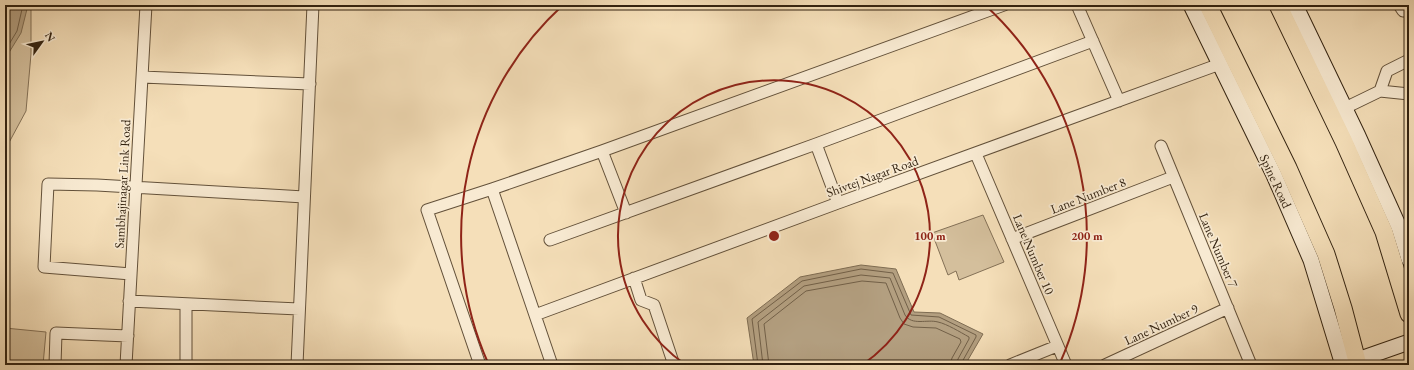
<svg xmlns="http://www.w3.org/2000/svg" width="1414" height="370" font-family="'EB Garamond',serif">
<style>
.green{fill:#d4bf9c;stroke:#837056}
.water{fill:#b39f80;stroke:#7f6d53}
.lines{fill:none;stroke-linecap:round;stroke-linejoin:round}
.shore{stroke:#726048;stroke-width:1}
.street-casing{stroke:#63513a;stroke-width:13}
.secondary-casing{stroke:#322210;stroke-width:17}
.primary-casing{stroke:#322210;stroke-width:19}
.street{stroke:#f8ead2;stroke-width:11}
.secondary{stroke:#f8ead2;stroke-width:15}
.primary{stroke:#f5dfb9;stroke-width:17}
.ring{fill:none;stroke:#8f2418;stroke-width:2}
.labels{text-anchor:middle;stroke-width:3.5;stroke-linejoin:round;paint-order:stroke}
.street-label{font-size:13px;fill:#322210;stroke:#f8ead2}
.centre{fill:#8f2418;stroke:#f8ead2;stroke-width:2}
.ring-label{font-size:12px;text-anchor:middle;font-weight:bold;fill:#8f2418;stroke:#f8ead2;stroke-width:3.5;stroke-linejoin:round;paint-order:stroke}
</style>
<rect width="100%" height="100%" fill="#f5dfb9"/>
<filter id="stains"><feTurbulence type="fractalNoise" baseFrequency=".005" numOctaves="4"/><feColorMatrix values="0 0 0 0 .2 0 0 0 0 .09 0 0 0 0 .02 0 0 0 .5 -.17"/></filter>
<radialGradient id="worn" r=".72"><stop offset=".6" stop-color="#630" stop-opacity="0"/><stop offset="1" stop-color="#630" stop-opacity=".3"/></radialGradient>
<!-- green -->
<path class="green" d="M5,5h26v49l-5,57 -21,39z
M983,215l21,47 -45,18 -3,-9 -8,4 -16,-42z
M5,328l41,4 -3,33h-38z"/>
<!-- water -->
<path class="water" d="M5,5h23l-7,28 -16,26z
M861,265l35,4 18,43 26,1 43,21 -18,31h-211l-7,-47 53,-41z"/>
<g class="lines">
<!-- shore -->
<path class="shore" d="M5,51l12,-20 6,-26
M758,365l-6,-46 50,-38 59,-12 32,4 18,42 28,2 37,18v2l-14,25 -1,3
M763,365l-5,-43 46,-36 57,-11 29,3 15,37c7,11 22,4 33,7 9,2 22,10 31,15v2l-11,20 -2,6
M769,365l-5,-41 42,-33 56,-10 24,2 14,35 4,6 9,3 23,1 24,11 1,3 -9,16 -2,7"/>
<defs>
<path id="street" d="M1077,5l42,96
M1399,5l4,6 6,-1
M142,77l168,7
M1380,91l7,-20 22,-11
M1345,108l35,-17 29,3
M816,144l22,59
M1161,146l90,219
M602,151l24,62
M976,154l90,211
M492,189l60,176
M1012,239l161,-62
M550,240l266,-96 277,-103
M131,274l-87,-7 4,-83 49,1 207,12
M634,278l7,22 13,5 20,60
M129,301l170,8
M535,315l303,-112 382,-139
M55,365l1,-32 72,3
M126,365l20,-360
M186,365v-61
M297,365l16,-360
M480,365l-53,-155 65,-21 110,-38 402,-146
M1010,365l47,-19
M1105,365l123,-57"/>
<path id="secondary" d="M1191,5l83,170 37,85 32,105
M1295,5l63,131 41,91 10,32
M1346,364l63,-22"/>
<path id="primary" d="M1208,5l80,163 38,86 17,54 15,57
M1278,5l66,137 40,90 25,82"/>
</defs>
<!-- street casing -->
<use href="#street" class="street-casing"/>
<!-- secondary casing -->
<use href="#secondary" class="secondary-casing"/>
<!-- primary casing -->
<use href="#primary" class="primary-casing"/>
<!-- street -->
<use href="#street" class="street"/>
<!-- secondary -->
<use href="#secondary" class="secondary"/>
<!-- primary -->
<use href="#primary" class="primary"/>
</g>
<!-- distance rings -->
<g class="ring">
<path d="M686 365A156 156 0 1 1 862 365"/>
<path d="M488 363A313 313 0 0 1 563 5M985 5A313 313 0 0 1 1060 363"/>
</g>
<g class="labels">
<!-- street labels -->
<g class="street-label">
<text transform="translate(872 176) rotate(-20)" y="5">Shivtej Nagar Road</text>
<text transform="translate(1276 181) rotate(65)" y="5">Spine Road</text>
<text transform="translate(122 184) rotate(-87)" y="5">Sambhajinagar Link Road</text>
<text transform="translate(1088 195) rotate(-21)" y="5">Lane Number 8</text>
<text transform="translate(1219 250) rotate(67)" y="5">Lane Number 7</text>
<text transform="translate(1034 254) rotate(67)" y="5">Lane Number 10</text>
<text transform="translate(1161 324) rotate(-25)" y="5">Lane Number 9</text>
</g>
</g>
<circle cx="774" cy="236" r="6" class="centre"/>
<g class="ring-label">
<text x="930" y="240">100 m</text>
<text x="1087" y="240">200 m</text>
</g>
<!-- margin -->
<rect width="1414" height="370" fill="none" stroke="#f5dfb9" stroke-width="20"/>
<rect x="6" y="6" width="1402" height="358" fill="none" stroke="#322210" stroke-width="2"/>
<rect x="10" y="10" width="1394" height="350" fill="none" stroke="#322210"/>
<!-- north arrow -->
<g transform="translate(42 42) rotate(57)" stroke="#f8ead2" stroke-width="3" paint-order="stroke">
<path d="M0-3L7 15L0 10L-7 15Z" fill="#322210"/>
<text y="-6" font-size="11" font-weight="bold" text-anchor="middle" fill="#322210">N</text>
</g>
<rect width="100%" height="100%" filter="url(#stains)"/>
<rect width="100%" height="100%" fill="url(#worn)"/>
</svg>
